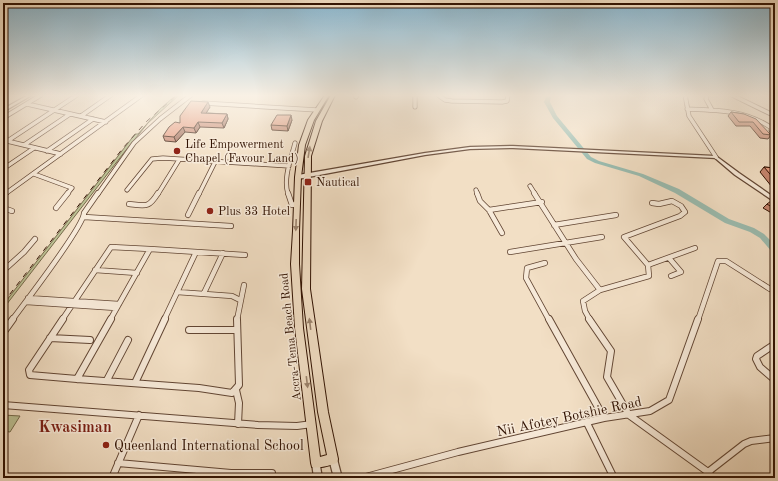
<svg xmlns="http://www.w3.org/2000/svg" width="778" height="481" font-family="'Old Standard TT',serif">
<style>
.green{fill:#bcc194;stroke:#766a4b}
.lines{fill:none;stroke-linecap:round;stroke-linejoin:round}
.river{fill:#9bbdb1;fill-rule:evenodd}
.minor-far2-casing{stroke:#614533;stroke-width:5}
.minor-far1-casing{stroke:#614533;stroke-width:6}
.minor-casing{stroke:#614533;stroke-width:8}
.tertiary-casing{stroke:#614533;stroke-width:2.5}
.primary-casing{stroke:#311202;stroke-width:2}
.minor-far2{stroke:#f7ead9;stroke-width:3.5}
.minor-far1{stroke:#f7ead9;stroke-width:4.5}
.minor{stroke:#f7ead9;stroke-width:6}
.tertiary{fill:#f7ead9;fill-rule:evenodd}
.primary{fill:#f2dfc5;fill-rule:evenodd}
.rail{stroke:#311202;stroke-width:1;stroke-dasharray:5.5 5.5;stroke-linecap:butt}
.wall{fill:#c78670;stroke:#311202}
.shaded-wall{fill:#a26d5b;stroke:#311202}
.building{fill:#e79c82;stroke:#311202}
.oneway{fill:#9b836d}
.poi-dot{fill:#8f2418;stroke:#f7ead9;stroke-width:1.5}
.labels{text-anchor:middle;stroke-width:3;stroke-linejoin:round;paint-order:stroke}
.poi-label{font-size:12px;fill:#311202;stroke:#f7ead9;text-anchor:start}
.street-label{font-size:12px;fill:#311202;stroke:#f7ead9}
.near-street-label{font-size:14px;fill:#311202;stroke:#f7ead9}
.near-poi-label{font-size:14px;fill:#311202;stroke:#f7ead9;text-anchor:start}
.near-neighbourhood-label{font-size:16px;font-weight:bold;fill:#7a1f14;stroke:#f7ead9}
</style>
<rect width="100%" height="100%" fill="#f2dfc5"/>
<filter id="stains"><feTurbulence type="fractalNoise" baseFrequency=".005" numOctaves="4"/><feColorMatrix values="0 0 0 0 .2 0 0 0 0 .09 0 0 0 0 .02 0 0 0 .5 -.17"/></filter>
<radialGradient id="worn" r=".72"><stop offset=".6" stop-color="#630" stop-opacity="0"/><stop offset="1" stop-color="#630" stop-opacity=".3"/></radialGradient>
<!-- green -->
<path class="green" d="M176,95h3l-31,28 -22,27 -123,159v-4l132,-171h3l22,-25z
M3,415l17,1 -10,16 -7,-1z"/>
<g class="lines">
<!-- river -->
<path class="river" d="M547,95h4l-1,7 7,14 34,41 8,4 44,13 36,15 50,30 25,9 10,6 11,11v8l-3,-1 -12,-14 -10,-6 -25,-9 -50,-30 -36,-17 -44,-13 -8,-4 -34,-41 -9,-16z"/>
<defs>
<path id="minor-far2" d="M415,95v12
M438,95l7,5 7,1 50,1 5,-1 1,-6
M685,95l4,21 27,41
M707,95l-1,4 6,11
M732,95l43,21
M356,97l1,-2
M203,103l114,7
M27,104l79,18
M687,109c31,1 60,1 86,20l-2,1
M81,116l30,-21
M3,118l38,-23
M771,130l4,5
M7,141l54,13
M3,144l74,-49
M24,145l46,-31
M47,151l46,-32
M3,169l31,-21
M34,174l38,14 -5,6
M530,186l5,8
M127,190l25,-31 11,-1 126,8
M476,190l1,4
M5,194l137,-99
M98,194l36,-51 26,-24 31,-24
M158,194l21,-34
M199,194l16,-32
M288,194c-5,-16 3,-35 7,-51"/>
<path id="minor-far1" d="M288,193l4,12 5,-1
M477,193l3,8 9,9 13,23
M534,193l42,66 24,31
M3,195l3,-2
M129,204c17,2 20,4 29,-11
M3,208l9,3
M56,208l12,-15
M489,210l53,-8
M188,215l11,-22
M84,217l147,9
M554,225l62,-10
M150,249l95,6
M510,252l92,-15
M669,258l12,14 -10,4
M545,263l-18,5 -1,10 23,42
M648,265l47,-17
M95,270l42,3
M3,271l21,-19 11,-13
M177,292l55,4 8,4
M204,293l19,-40
M28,298l91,6
M26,302l90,6
M12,320c12,-16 72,-94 72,-107l14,-20
M62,320l49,-73 39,2 -40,71
M164,320l32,-68
M237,320l7,-35
M590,320l-5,-9 -2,-10 17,-11 49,-14 -1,-11 -24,-28 56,-21 5,-4 -4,-6 -9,-5 -13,3 -7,-1
M698,320l20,-59h8l44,28"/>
<path id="minor" d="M63,319l-34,51 1,5 47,4
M549,319l55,99
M589,319l22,32 -4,26 22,38 79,57 5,6
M189,330h48
M3,333l10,-14
M50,338l40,2
M775,344l-18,12 -1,3 4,8 15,13
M77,379l122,9 33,5 7,-8 -2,-66
M77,379l34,-60
M107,380l21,-40
M135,383l30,-64
M236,390l3,13 -1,21
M3,405l255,20 39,1 15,-2
M587,423l27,55
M118,463l113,10h41
M708,472l36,-28 7,-3 24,-3
M112,478l27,-63
M362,478l96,-26 146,-34 46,-7 19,-11 29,-81"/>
<path id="tertiary" d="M28,95h4l-29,17v-3z
M513,146l203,10 23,17 36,25v4l-40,-27 -20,-17 -202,-10 -43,1 -45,6 -127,24 -2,-2 2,-2 127,-22 45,-6z
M333,455l3,1 1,3 5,19h-8l-5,-19 1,-3z
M316,459l3,1 3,18h-8l-2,-15 1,-3z"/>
<path id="primary" d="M325,95h4l-15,25 -9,25 -4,32 -2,54v33l4,64 17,129 7,-2 -9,-43 -16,-123 3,-133 11,-35 15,-26h4l-13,26 -11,35 -1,133 18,123 10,47 -1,4c-7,2 -18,6 -25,4l-1,-4 -16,-135 -4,-64 2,-33 2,-54 4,-32 9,-25z"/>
</defs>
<!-- minor-far2 casing -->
<use href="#minor-far2" class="minor-far2-casing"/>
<!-- minor-far1 casing -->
<use href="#minor-far1" class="minor-far1-casing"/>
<!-- minor casing -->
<use href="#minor" class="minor-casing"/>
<!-- tertiary casing -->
<use href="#tertiary" class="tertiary-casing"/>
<!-- primary casing -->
<use href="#primary" class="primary-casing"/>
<!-- minor-far2 -->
<use href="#minor-far2" class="minor-far2"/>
<!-- minor-far1 -->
<use href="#minor-far1" class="minor-far1"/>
<!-- minor -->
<use href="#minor" class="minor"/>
<!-- tertiary -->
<use href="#tertiary" class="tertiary"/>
<!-- primary -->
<use href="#primary" class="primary"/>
<!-- rail -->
<path class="rail" d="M3,303l120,-155 24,-27 30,-26"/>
</g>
<!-- wall -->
<path class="wall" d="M210,107l-4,6 21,1 1,5 -4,9 -24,-1 -4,6 -11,-1 -9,10 -11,-1 -2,-5 17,-13z
M731,112l13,2 27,21 -3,4 -8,-1 -10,-12h-14l-8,-10z
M292,120l-4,11 -16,-1 -1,-5z
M764,167l11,1v19h-3l-12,-15z
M775,203v12l-12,-7 4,-4z"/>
<!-- shaded-wall -->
<path class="shaded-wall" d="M208,102l2,5 -7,11 -2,-5z
M227,114l1,5 -4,9 -2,-5z
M291,115l1,5 -4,11 -1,-5z
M198,122l2,5 -4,6 -2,-5z
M183,127l2,5 -9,10 -2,-5z"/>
<!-- building -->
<path class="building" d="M191,101l17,1 -7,11 26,1 -5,9 -24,-1 -4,6 -11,-1 -9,10 -11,-1 6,-9 6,-5 5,1v-7z
M731,112l13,2 12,5 15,16 -8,-1 -10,-12h-14z
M277,115h14l-4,11 -16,-1z
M764,167l11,1v12z
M771,201l4,2v6l-8,-5z"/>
<!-- one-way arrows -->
<defs><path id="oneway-solid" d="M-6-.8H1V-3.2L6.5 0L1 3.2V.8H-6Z"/></defs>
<g class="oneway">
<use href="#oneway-solid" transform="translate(309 152) rotate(-81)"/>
<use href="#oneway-solid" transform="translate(296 225) rotate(92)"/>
<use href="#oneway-solid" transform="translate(310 324) rotate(-97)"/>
<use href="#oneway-solid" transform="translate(307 382) rotate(83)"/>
</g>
<!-- sky -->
<linearGradient id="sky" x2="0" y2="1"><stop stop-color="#89b8d2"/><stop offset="0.59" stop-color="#f9f1e5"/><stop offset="1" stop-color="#f9f1e5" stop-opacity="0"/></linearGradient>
<rect width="778" height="162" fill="url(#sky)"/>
<!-- markers -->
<g class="poi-dot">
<circle cx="177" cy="151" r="4"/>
<rect x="304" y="178" width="8" height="8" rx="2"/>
<circle cx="210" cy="211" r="4"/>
<circle cx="106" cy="445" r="4"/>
</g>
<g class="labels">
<!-- poi labels -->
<g class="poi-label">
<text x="185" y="148">Life Empowerment<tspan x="185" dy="14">Chapel (Favour Land)</tspan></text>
<text x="316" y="186">Nautical</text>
<text x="218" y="215">Plus 33 Hotel</text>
</g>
<!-- street labels -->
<g class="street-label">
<text transform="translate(290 337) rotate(-96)" y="4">Accra-Tema Beach Road</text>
</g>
<!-- near-street labels -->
<g class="near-street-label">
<text transform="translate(569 416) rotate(-12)" y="5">Nii Afotey Botshie Road</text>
</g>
<!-- near-poi labels -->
<g class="near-poi-label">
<text x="114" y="450">Queenland International School</text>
</g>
<!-- near-neighbourhood labels -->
<g class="near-neighbourhood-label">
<text x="75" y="432">Kwasiman</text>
</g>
</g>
<!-- margin -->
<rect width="778" height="481" fill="none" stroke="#f2dfc5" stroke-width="16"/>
<rect x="4" y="4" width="770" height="473" fill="none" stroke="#311202" stroke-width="2"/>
<rect x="8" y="8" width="762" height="465" fill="none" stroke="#311202"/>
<rect width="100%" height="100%" filter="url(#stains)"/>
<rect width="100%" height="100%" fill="url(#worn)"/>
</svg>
